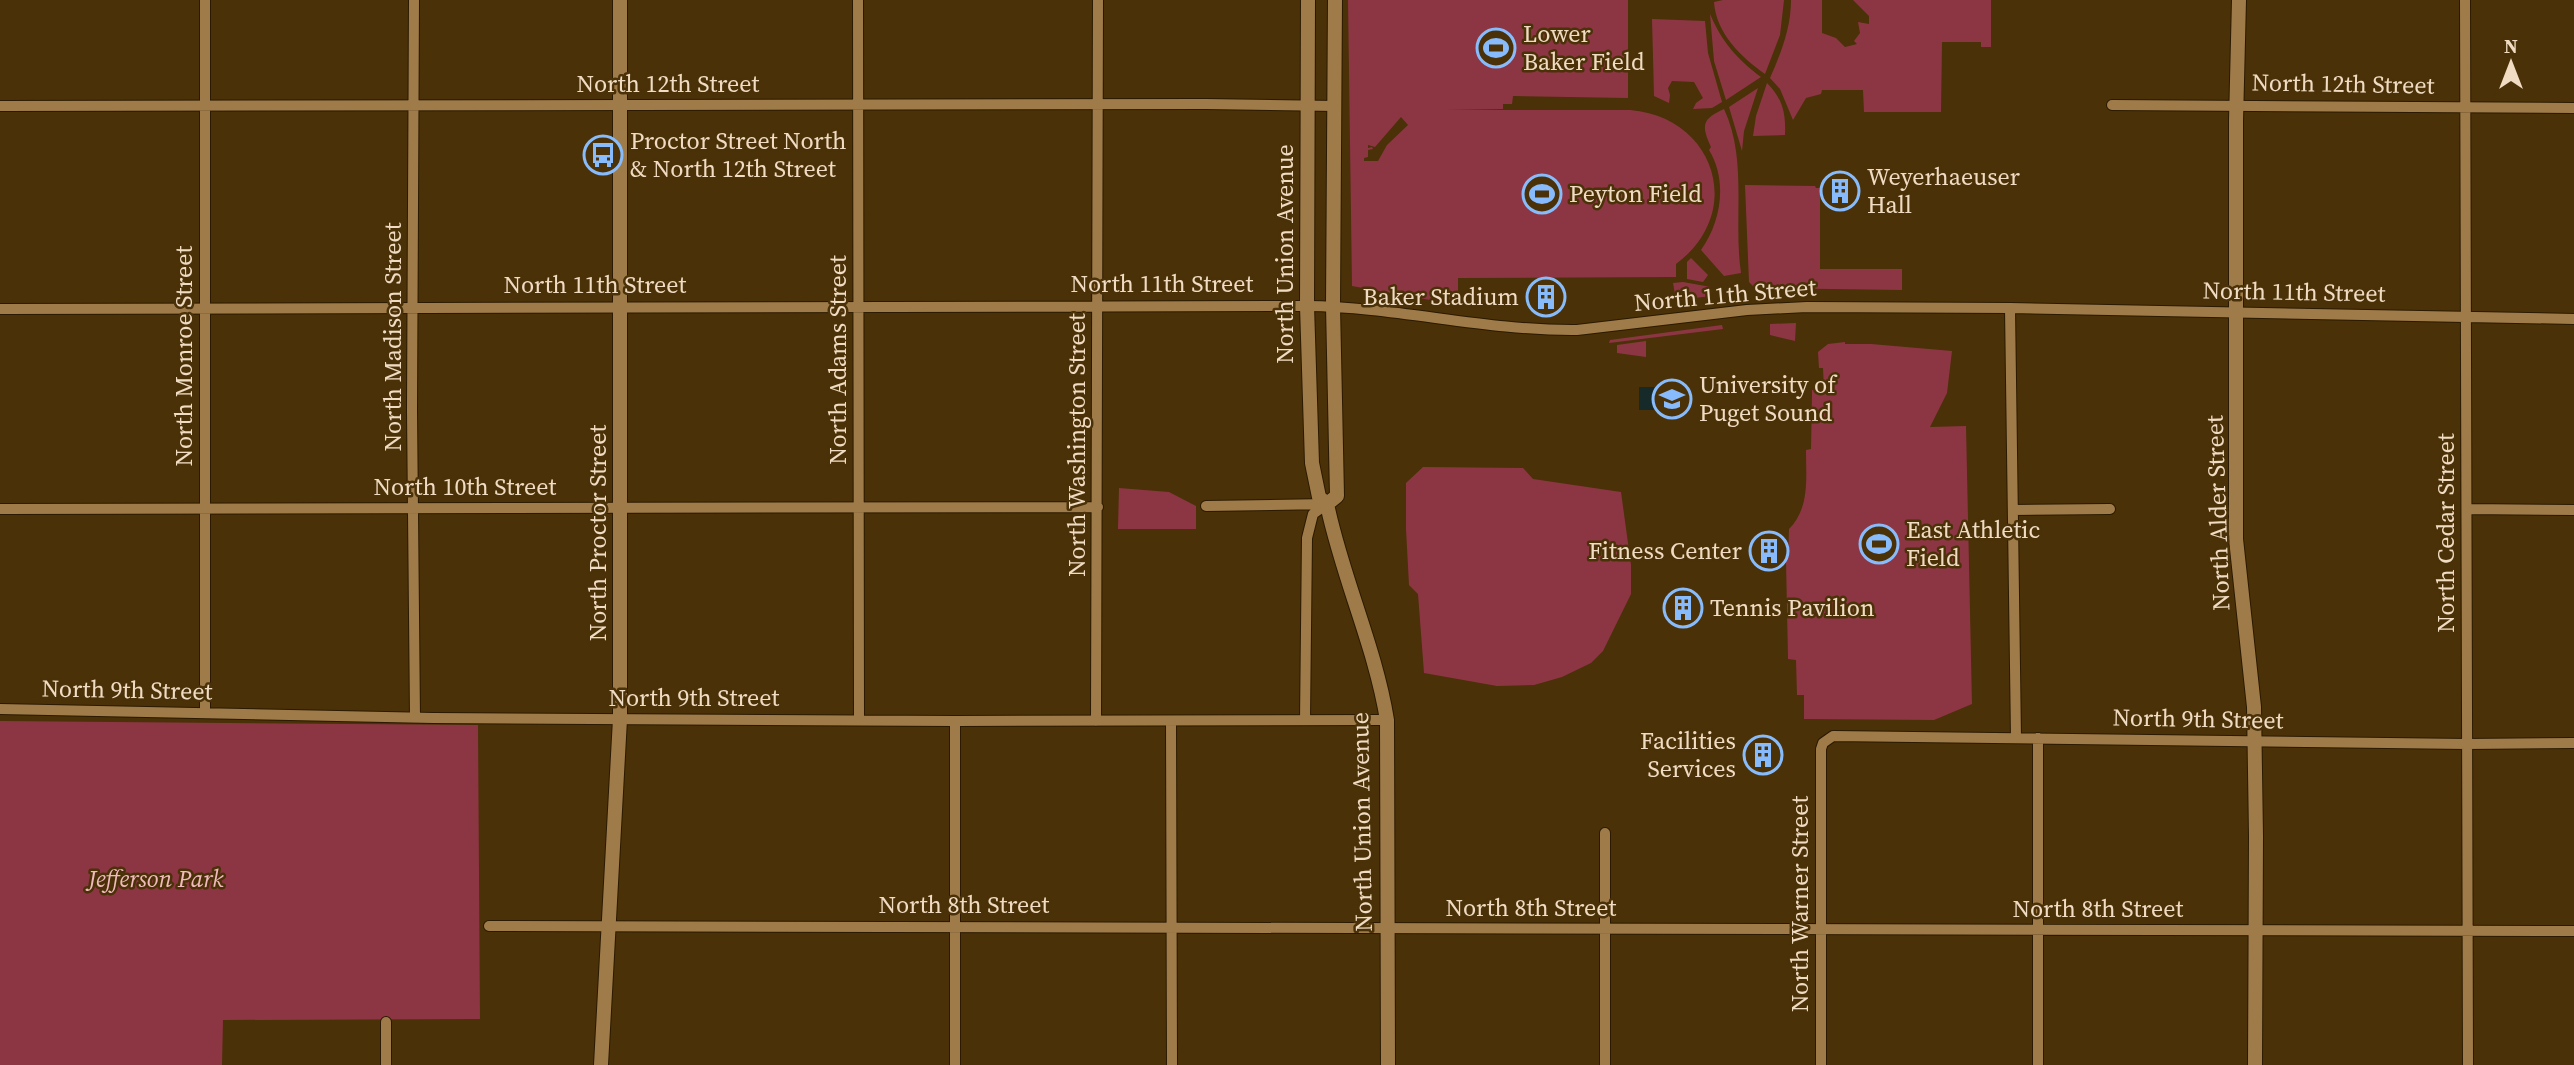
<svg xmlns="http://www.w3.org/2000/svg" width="2574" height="1065" font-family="'Source Serif 4',serif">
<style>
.green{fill:#8c3643;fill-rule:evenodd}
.water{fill:#172a2a}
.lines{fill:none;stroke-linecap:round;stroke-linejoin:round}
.street-casing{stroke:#2b1a01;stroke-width:12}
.secondary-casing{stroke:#2b1a01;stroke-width:16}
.street{stroke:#9f7b49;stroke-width:10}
.secondary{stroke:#9f7b49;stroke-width:14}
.labels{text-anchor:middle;stroke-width:5;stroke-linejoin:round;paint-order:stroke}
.poi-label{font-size:24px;fill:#f0dcc3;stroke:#4a3108;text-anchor:start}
.street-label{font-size:24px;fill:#f0dcc3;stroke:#4a3108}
.park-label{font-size:24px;font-style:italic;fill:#f1bbbe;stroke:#4a3108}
</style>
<rect width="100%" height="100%" fill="#4a3108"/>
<!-- green -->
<path class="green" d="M1348,0h280v98l-115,-2 -1,8h-9v5l-56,1h183c85,7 116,102 46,154v13l-218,1v27l-106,-19zM1401,117l7,8 -21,20 -9,16h-14v-3l4,-1v-7l5,-1 -1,-2 -4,1v-3l7,2z
M1723,0h61l-4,35 -15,39c-24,-17 -49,-41 -51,-72z
M1791,0h31v33l14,5 9,9 12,-3 -3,-3 6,-8 -2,-11 11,2v-8l-16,-16h138v47h-10v-5h-39l-1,70h-77l-1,-22h-41l-1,4 -15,4 -13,22 -13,-31 -10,-11c11,-25 21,-50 21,-78z
M1710,14c12,28 27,45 51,63l-35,23 -12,-39z
M1652,19l53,2 3,32 14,49 -10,6 -19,1 3,-6 7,-5 -9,-16 -22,-1 -4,7 2,7 -1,8 -15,-7z
M1767,83c16,16 19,31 18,52l-32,1 3,-20z
M1758,88l-14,43 -2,20 -13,-44z
M1724,109c24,51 9,110 17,164l-17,3 -23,-26c20,-28 27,-69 8,-100l2,-3c-10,-22 -9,-28 13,-38z
M1745,185l70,1 1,2h4v81h82v21l-147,-2 -6,-6z
M1691,258l17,17 -5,7 -16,-3v-17z
M1683,282l28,5 1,9 -36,4 -3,-17z
M1796,323l-1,18 -25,-6v-11z
M1722,325l1,4 -114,14 1,-3z
M1646,341v16l-29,-4v-8z
M1845,342v2h26l81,7 -5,42 -17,34 36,-1 6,278 -38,16 -130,-1v-24h-7l-1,-35 -8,-1 -2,-99 2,-1 1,-30c21,-21 17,-51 17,-79l5,-1 1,-55v-4h12l-1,-22h-4l-1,-16 10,-8z
M1423,467l100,1 10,11 88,13 10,73v29l-28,57 -12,12 -29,14 -28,8 -37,1 -73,-13 -6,-79 -9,-9 -3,-56v-46z
M1119,488l50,4 27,14v23h-78z
M0,721l478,4 2,294 -257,1 -1,45h-222z"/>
<!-- water -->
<path class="water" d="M1639,387h42v23h-42z"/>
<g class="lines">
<defs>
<path id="street" d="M414,0l-2,410 3,307
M858,0l1,720
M2465,0l3,1065
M2112,105l462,3
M0,106l1206,-2 129,2
M2010,308l6,430
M0,309l1307,-3c90,1 179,25 270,24l170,-20 60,-3 203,1 564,11
M1206,506l121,-2
M0,509l1098,-2
M2467,509l107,1
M2013,510l97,-1
M0,709l433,9 522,3 432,-1
M205,712v-712
M1305,720l2,-182 6,-24 14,-10
M955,721v344
M1096,721l2,-721
M1171,721l1,344
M2038,738v327
M489,926l2085,5
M386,1022v43
M1605,1065v-232
M1821,1065v-316l2,-6 10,-7 634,8 107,-1"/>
<path id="secondary" d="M1308,0l-1,306 5,157 7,34 8,7c15,73 48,142 60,216l1,345
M2239,0l-3,121v418l18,168 2,129 -1,229
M1327,504l10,-8 -4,-190 2,-306
M601,1065l19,-346v-719"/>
</defs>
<!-- street casing -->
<use href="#street" class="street-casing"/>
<!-- secondary casing -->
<use href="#secondary" class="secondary-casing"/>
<!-- street -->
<use href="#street" class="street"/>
<!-- secondary -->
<use href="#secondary" class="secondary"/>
</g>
<!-- icons -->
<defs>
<symbol id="stadium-ring" viewBox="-11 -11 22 22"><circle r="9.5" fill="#4a3108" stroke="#87bbfb" stroke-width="1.5"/><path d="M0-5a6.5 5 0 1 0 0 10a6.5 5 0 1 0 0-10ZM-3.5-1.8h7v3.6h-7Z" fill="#87bbfb"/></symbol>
<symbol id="bus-ring" viewBox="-11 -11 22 22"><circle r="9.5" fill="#4a3108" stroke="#87bbfb" stroke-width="1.5"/><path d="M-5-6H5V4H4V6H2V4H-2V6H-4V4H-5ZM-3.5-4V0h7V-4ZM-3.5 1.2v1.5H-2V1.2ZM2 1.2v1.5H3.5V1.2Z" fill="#87bbfb"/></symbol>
<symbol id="building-ring" viewBox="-11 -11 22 22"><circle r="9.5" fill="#4a3108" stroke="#87bbfb" stroke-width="1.5"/><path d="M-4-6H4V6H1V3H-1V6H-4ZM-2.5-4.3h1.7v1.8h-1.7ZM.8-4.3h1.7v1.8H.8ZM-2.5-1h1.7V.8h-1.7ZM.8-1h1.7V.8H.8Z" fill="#87bbfb"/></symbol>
<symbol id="university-ring" viewBox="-11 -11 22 22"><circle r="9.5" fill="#4a3108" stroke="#87bbfb" stroke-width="1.5"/><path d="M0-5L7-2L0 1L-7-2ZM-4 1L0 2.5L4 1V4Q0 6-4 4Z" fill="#87bbfb"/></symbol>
</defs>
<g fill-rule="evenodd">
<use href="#stadium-ring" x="1474" y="26" width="44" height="44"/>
<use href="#bus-ring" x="581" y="133" width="44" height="44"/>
<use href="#building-ring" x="1818" y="169" width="44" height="44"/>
<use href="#stadium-ring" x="1520" y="172" width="44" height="44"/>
<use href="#building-ring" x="1524" y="275" width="44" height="44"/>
<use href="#university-ring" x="1650" y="377" width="44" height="44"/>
<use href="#stadium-ring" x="1857" y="522" width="44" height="44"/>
<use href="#building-ring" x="1747" y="529" width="44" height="44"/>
<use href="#building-ring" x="1661" y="586" width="44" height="44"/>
<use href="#building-ring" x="1741" y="733" width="44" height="44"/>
</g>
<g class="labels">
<!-- poi labels -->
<g class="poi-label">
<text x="1523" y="42">Lower<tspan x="1523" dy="28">Baker Field</tspan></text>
<text x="630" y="149">Proctor Street North<tspan x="630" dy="28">&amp; North 12th Street</tspan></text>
<text x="1867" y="185">Weyerhaeuser<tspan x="1867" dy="28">Hall</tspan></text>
<text x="1569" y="202">Peyton Field</text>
<text x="1519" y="305" text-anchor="end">Baker Stadium</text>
<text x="1699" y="393">University of<tspan x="1699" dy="28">Puget Sound</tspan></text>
<text x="1906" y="538">East Athletic<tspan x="1906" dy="28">Field</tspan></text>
<text x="1742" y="559" text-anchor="end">Fitness Center</text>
<text x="1710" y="616">Tennis Pavilion</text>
<text x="1736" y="749" text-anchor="end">Facilities<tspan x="1736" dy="28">Services</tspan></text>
</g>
<!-- street labels -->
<g class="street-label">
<text x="668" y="92">North 12th Street</text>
<text transform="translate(2343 84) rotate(1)" y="8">North 12th Street</text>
<text transform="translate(1285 254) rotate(-90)" y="8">North Union Avenue</text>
<text x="1162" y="292">North 11th Street</text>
<text x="595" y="293">North 11th Street</text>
<text transform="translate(2294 292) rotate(1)" y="8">North 11th Street</text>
<text transform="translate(1725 295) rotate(-5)" y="8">North 11th Street</text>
<text transform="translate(393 337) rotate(-90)" y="8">North Madison Street</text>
<text transform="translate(184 356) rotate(-90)" y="8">North Monroe Street</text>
<text transform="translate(838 360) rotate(-90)" y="8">North Adams Street</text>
<text transform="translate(1077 445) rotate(-90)" y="8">North Washington Street</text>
<text x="465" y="495">North 10th Street</text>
<text transform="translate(2218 513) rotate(-92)" y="8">North Alder Street</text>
<text transform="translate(598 533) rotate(-90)" y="8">North Proctor Street</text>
<text transform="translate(2446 533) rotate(-90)" y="8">North Cedar Street</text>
<text transform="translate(127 690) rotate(1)" y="8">North 9th Street</text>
<text x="694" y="706">North 9th Street</text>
<text transform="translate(2198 719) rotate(1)" y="8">North 9th Street</text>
<text transform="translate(1362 822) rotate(-91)" y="8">North Union Avenue</text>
<text transform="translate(1800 904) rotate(-90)" y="8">North Warner Street</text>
<text x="964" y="913">North 8th Street</text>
<text x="1531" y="916">North 8th Street</text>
<text x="2098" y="917">North 8th Street</text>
</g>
<!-- park labels -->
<g class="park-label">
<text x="156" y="887">Jefferson Park</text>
</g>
</g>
<!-- north arrow -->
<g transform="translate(2511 63)" stroke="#4a3108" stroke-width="5" paint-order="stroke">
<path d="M0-5L12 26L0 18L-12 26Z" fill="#f0dcc3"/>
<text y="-10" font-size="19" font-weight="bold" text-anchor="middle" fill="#f0dcc3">N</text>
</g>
</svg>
